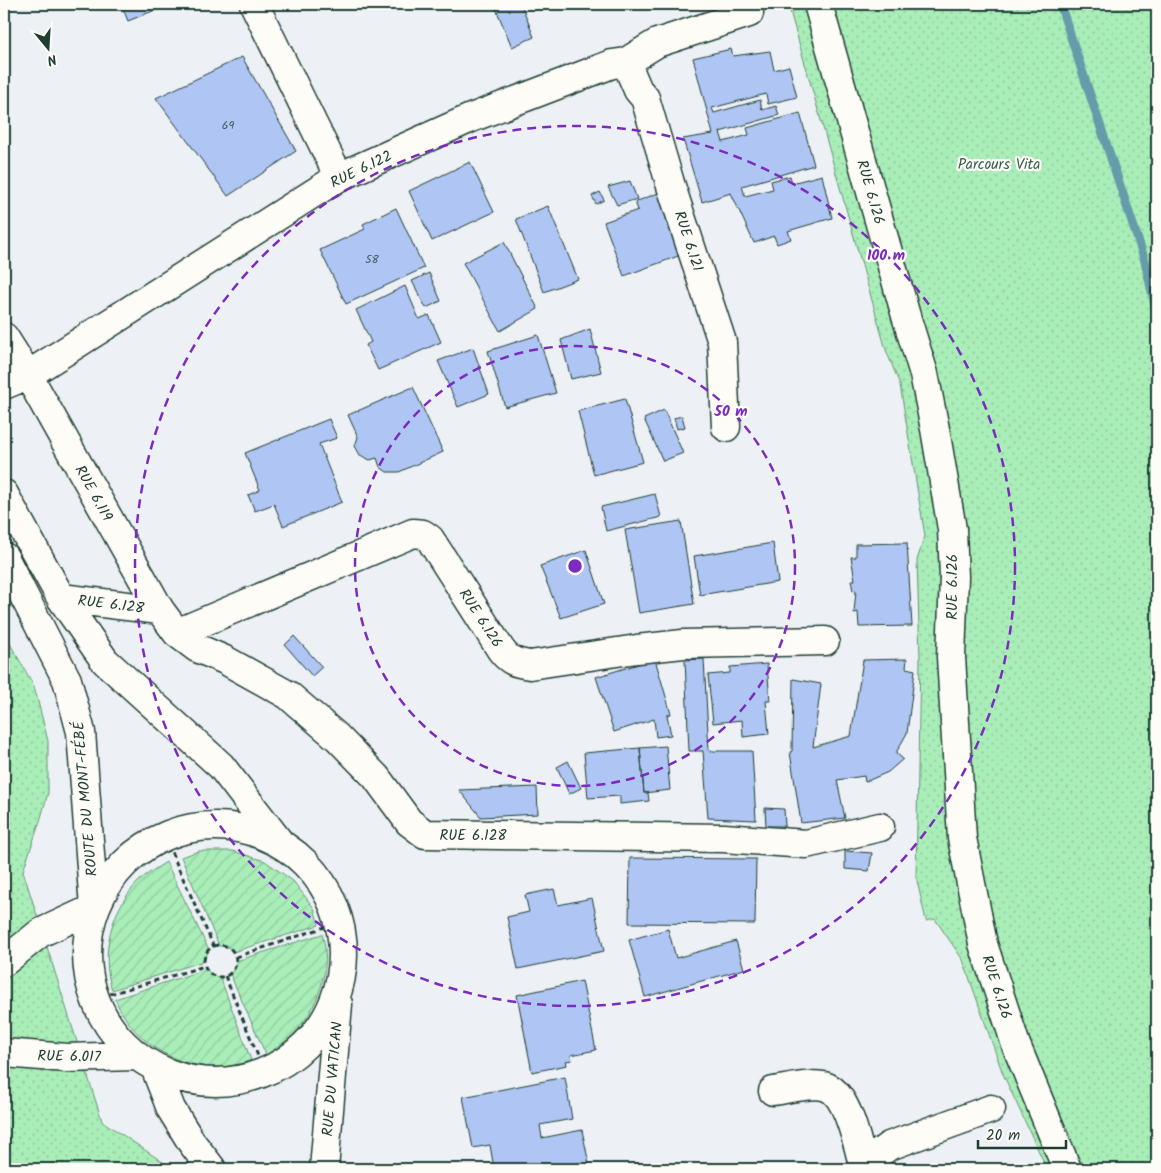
<svg xmlns="http://www.w3.org/2000/svg" width="1161" height="1173" font-family="Kalam,sans-serif">
<style>
.park{fill:url(#park-dots);stroke:#649576}
.garden{fill:url(#garden-furrows);stroke:#649576}
.lines{fill:none;stroke-linecap:round;stroke-linejoin:round}
.stream{stroke:#669caa;stroke-width:9}
.building{fill:#afc5f4;stroke:#1f3d34}
.minor-casing{stroke:#1f3d34;stroke-width:31}
.path{stroke:#1f3d34;stroke-width:3;stroke-dasharray:5 4;stroke-linecap:butt}
.minor{stroke:#fdfcf7;stroke-width:28}
.ring{fill:none;stroke:#7b2cbf;stroke-width:2.5;stroke-dasharray:9 6}
.labels{text-anchor:middle;stroke-width:4.5;stroke-linejoin:round;paint-order:stroke}
.number-label{font-size:12px;fill:#435f64}
.park-label{font-size:15px;fill:#3b604e;stroke:#fdfcf7}
.street-label{font-size:15px;fill:#1f3d34;stroke:#fdfcf7}
.centre{fill:#7b2cbf;stroke:#fdfcf7;stroke-width:2.5}
.ring-label{font-size:15px;text-anchor:middle;font-weight:bold;fill:#7b2cbf;stroke:#fdfcf7;stroke-width:4.5;stroke-linejoin:round;paint-order:stroke}
</style>
<defs>
<pattern id="park-dots" width="8" height="8" patternUnits="userSpaceOnUse" patternTransform="scale(1.25)"><rect width="8" height="8" fill="#a9edb8"/><path d="M2 2h.1M6 6h.1" fill="none" stroke="#91cc9f" stroke-width="1.8" stroke-linecap="round"/></pattern>
<pattern id="garden-furrows" width="10" height="10" patternUnits="userSpaceOnUse" patternTransform="scale(1.25)"><rect width="10" height="10" fill="#a9edb8"/><path d="M-1 1l2-2M0 10L10 0M9 11l2-2" fill="none" stroke="#91cc9f"/></pattern>
</defs>
<rect width="100%" height="100%" fill="#edf1f6"/>
<filter id="ink" filterUnits="userSpaceOnUse"><feTurbulence type="fractalNoise" baseFrequency=".02" numOctaves="2"/><feDisplacementMap in="SourceGraphic" scale="10" xChannelSelector="R" yChannelSelector="G"/><feConvolveMatrix kernelMatrix="1 2 1 2 8 2 1 2 1" color-interpolation-filters="sRGB"/></filter>
<g filter="url(#ink)">
<!-- park -->
<path class="park" d="M788,4h369v1165h-110l-44,-95 -40,-114 -28,-41 -9,2 -10,-45 4,-217 -3,-99 8,-24 -25,-151 -14,-35z
M4,633l30,53 14,55v52l-8,28 -17,50 79,250 71,48h-169z"/>
<!-- garden -->
<path class="garden" d="M199,851h34l32,10 28,20 21,27 5,17 -86,27 -5,-5 -9,-1 -38,-89z
M166,862l43,88 -5,11 -92,29c-12,-37 -1,-80 26,-108 8,-8 19,-14 28,-20z
M322,934c11,33 -5,76 -28,100 -8,8 -19,15 -28,21l-36,-81 4,-5 2,-8z
M206,969l7,7 7,1 31,83c-6,2 -12,5 -18,6 -50,7 -99,-21 -118,-67z"/>
<g class="lines">
<!-- stream -->
<path class="stream" d="M1060,4l85,257 12,53"/>
</g>
<!-- building -->
<path class="building" d="M121,4h49l-42,17z
M494,4h27l13,33 -22,10z
M731,49l2,7 37,-5 4,19 15,-4 8,31 -29,7 -2,-10 -54,14 2,5 46,-13 2,10 14,-4 3,9 -59,17 3,10 26,-7 -2,-7 53,-15 14,52 -72,21 3,10 28,-7 -2,-8 19,-5 2,7 30,-8 10,43 -44,13 3,8 -14,5 -3,-8 -20,7 -23,-50 -29,9 -19,-63 30,-5 -20,-76z
M242,57l54,94 -68,45 -72,-98z
M470,162l24,50 -62,29 -23,-50z
M630,181l7,18 -20,6 -9,-18z
M666,190l23,62 -65,24 -20,-54 34,-12 -3,-8z
M600,192l4,8 -8,4 -4,-8z
M548,206l30,73 -34,13 -28,-73z
M396,208l28,60 -78,36 -26,-54 45,-21 -2,-5z
M504,242l34,67 -38,22 -37,-68z
M429,273l12,28 -15,7 -14,-27z
M405,286l14,33 10,-4 12,27 -63,28 -12,-25 5,-3 -15,-32z
M590,329l11,43 -30,7 -10,-39z
M538,335l18,58 -51,14 -17,-56z
M473,348l16,46 -31,13 -20,-46z
M413,387l30,65 -44,20h-12l-7,-5 -3,-9 -7,2 -10,-5 -5,-9 3,-9 -10,-22z
M625,399l18,63 -49,13 -16,-64z
M664,410l19,43 -20,8 -19,-42z
M682,416l3,11 -8,2 -3,-11z
M329,419l8,19 -18,6 23,58 -59,24 -9,-22 -19,7 -7,-16 12,-5 -15,-37z
M655,494l6,23 -55,14 -5,-24z
M681,521l13,83 -55,9 -14,-83z
M773,543l5,39 -78,13 -6,-39z
M907,543l5,83 -53,1 -1,-15 -4,1 2,-23 -3,1 -2,-11h4l-4,-23h5v-13z
M586,550l18,54 -43,14 -21,-52z
M294,636l28,31 -10,9 -27,-31z
M655,659l16,55 -4,1 4,20 -15,2 -2,-18 -40,13 -18,-55z
M704,659l5,92h43l4,69 -48,-2 -5,-67h-14l-4,-91z
M907,659l-1,9 9,2 -8,63 -11,20 7,6 -15,13 -23,10 -1,-6 -27,4 8,38 -44,5 -11,-71 2,-1 1,-72 28,5 -8,63 38,-11 12,-76z
M767,664l3,37h-4l3,33 -26,3 -1,-17 -29,3 -5,-48 22,-2v-6z
M666,746l4,44 -26,3 -4,-45z
M640,748l4,45h4l1,8 -29,3v-8l-32,2 -4,-45z
M568,761l13,27 -12,6 -12,-27z
M537,787l1,27 -57,3 -22,-27z
M765,808l19,1 1,17h-19z
M845,851l27,2 -3,18 -24,-2z
M630,858l126,1 -1,65 -126,-1z
M554,889l4,16 34,-7 12,53 -86,18 -11,-52 22,-5 -4,-17z
M668,929l8,29 60,-17 8,28 -99,28 -16,-57z
M582,981l14,69 -25,5 1,5 -6,1 1,4 -35,7 -15,-77z
M565,1077l7,42 -32,6 2,13 40,-8 8,39h-96l-4,-24 -17,3 -10,-51z"/>
<g class="lines">
<defs>
<path id="minor" d="M254,4l85,173
M818,4l88,312 18,58 11,55 17,100 2,48 -3,80 11,181 21,106 33,101 51,124
M626,62l12,28 7,8 25,85 52,159 4,85
M4,337l24,38 132,235
M4,385l24,-10 311,-198 132,-59 141,-54 14,-2 31,-19 92,-30
M4,494l57,104 44,63 116,105 59,77
M4,557l63,123 14,52 13,176 -54,25 -36,29
M61,598l99,12 17,23 20,15 28,12 63,35 49,42 39,40 33,45 16,12 299,4 82,6 74,-17
M177,633l236,-100 10,1 7,5 71,111c8,11 15,13 29,15l107,-16 46,-5 142,-3
M87 954a128 128 0 1 1 256 0a128 128 0 1 1-256 0Z
M4,1053l63,5 67,-2
M156,1070l15,39 21,34 20,26
M773,1091c14,-2 41,-9 54,-4 21,8 32,62 37,82
M863,1165l26,-19 102,-37
M324,1169l14,-165"/>
</defs>
<!-- minor casing -->
<use href="#minor" class="minor-casing"/>
<!-- path -->
<path class="path" d="M164,836l50,111
M204 961a16 16 0 1 1 32 0a16 16 0 1 1-32 0Z
M236,957l104,-35
M225,976l40,97
M93,999l112,-33"/>
<!-- minor -->
<use href="#minor" class="minor"/>
</g>
</g>
<!-- distance rings -->
<g class="ring">
<circle cx="575" cy="566" r="220"/>
<circle cx="575" cy="566" r="440"/>
</g>
<g class="labels">
<!-- number labels -->
<g class="number-label">
<text x="228" y="129">69</text>
<text x="372" y="263">58</text>
</g>
<!-- park labels -->
<g class="park-label">
<text x="999" y="169">Parcours Vita</text>
</g>
<!-- street labels -->
<g class="street-label">
<text transform="translate(361 169) rotate(-26)" y="5">RUE 6.122</text>
<text transform="translate(871 192) rotate(74)" y="5">RUE 6.126</text>
<text transform="translate(689 241) rotate(72)" y="5">RUE 6.121</text>
<text transform="translate(94 493) rotate(61)" y="5">RUE 6.119</text>
<text transform="translate(952 587) rotate(-90)" y="5">RUE 6.126</text>
<text transform="translate(111 604) rotate(7)" y="5">RUE 6.128</text>
<text transform="translate(481 618) rotate(57)" y="5">RUE 6.126</text>
<text transform="translate(85 799) rotate(-95)" y="5">ROUTE DU MONT-FÉBÉ</text>
<text x="473" y="840">RUE 6.128</text>
<text transform="translate(997 987) rotate(72)" y="5">RUE 6.126</text>
<text transform="translate(69 1056) rotate(1)" y="5">RUE 6.017</text>
<text transform="translate(332 1079) rotate(-85)" y="5">RUE DU VATICAN</text>
</g>
</g>
<circle cx="575" cy="566" r="8" class="centre"/>
<g class="ring-label">
<text x="886" y="260">100 m</text>
<text x="731" y="416">50 m</text>
</g>
<!-- margin -->
<rect width="1161" height="1173" fill="none" stroke="#fdfcf7" stroke-width="20"/>
<rect x="10" y="10" width="1141" height="1153" fill="none" stroke="#1f3d34" stroke-width="2" filter="url(#ink)"/>
<!-- north arrow -->
<g transform="translate(48 48) rotate(162)" stroke="#fdfcf7" stroke-width="4" paint-order="stroke">
<path d="M0-4L9 19L0 12L-9 19Z" fill="#1f3d34"/>
<text y="-8" font-size="14" font-weight="bold" text-anchor="middle" fill="#1f3d34">N</text>
</g>
<!-- scale -->
<path d="M978 1140v8h88v-8" fill="none" stroke="#1f3d34" stroke-width="2.5"/>
<text x="986" y="1140" font-size="15" fill="#1f3d34" stroke="#fdfcf7" stroke-width="4" paint-order="stroke">20 m</text>
</svg>
